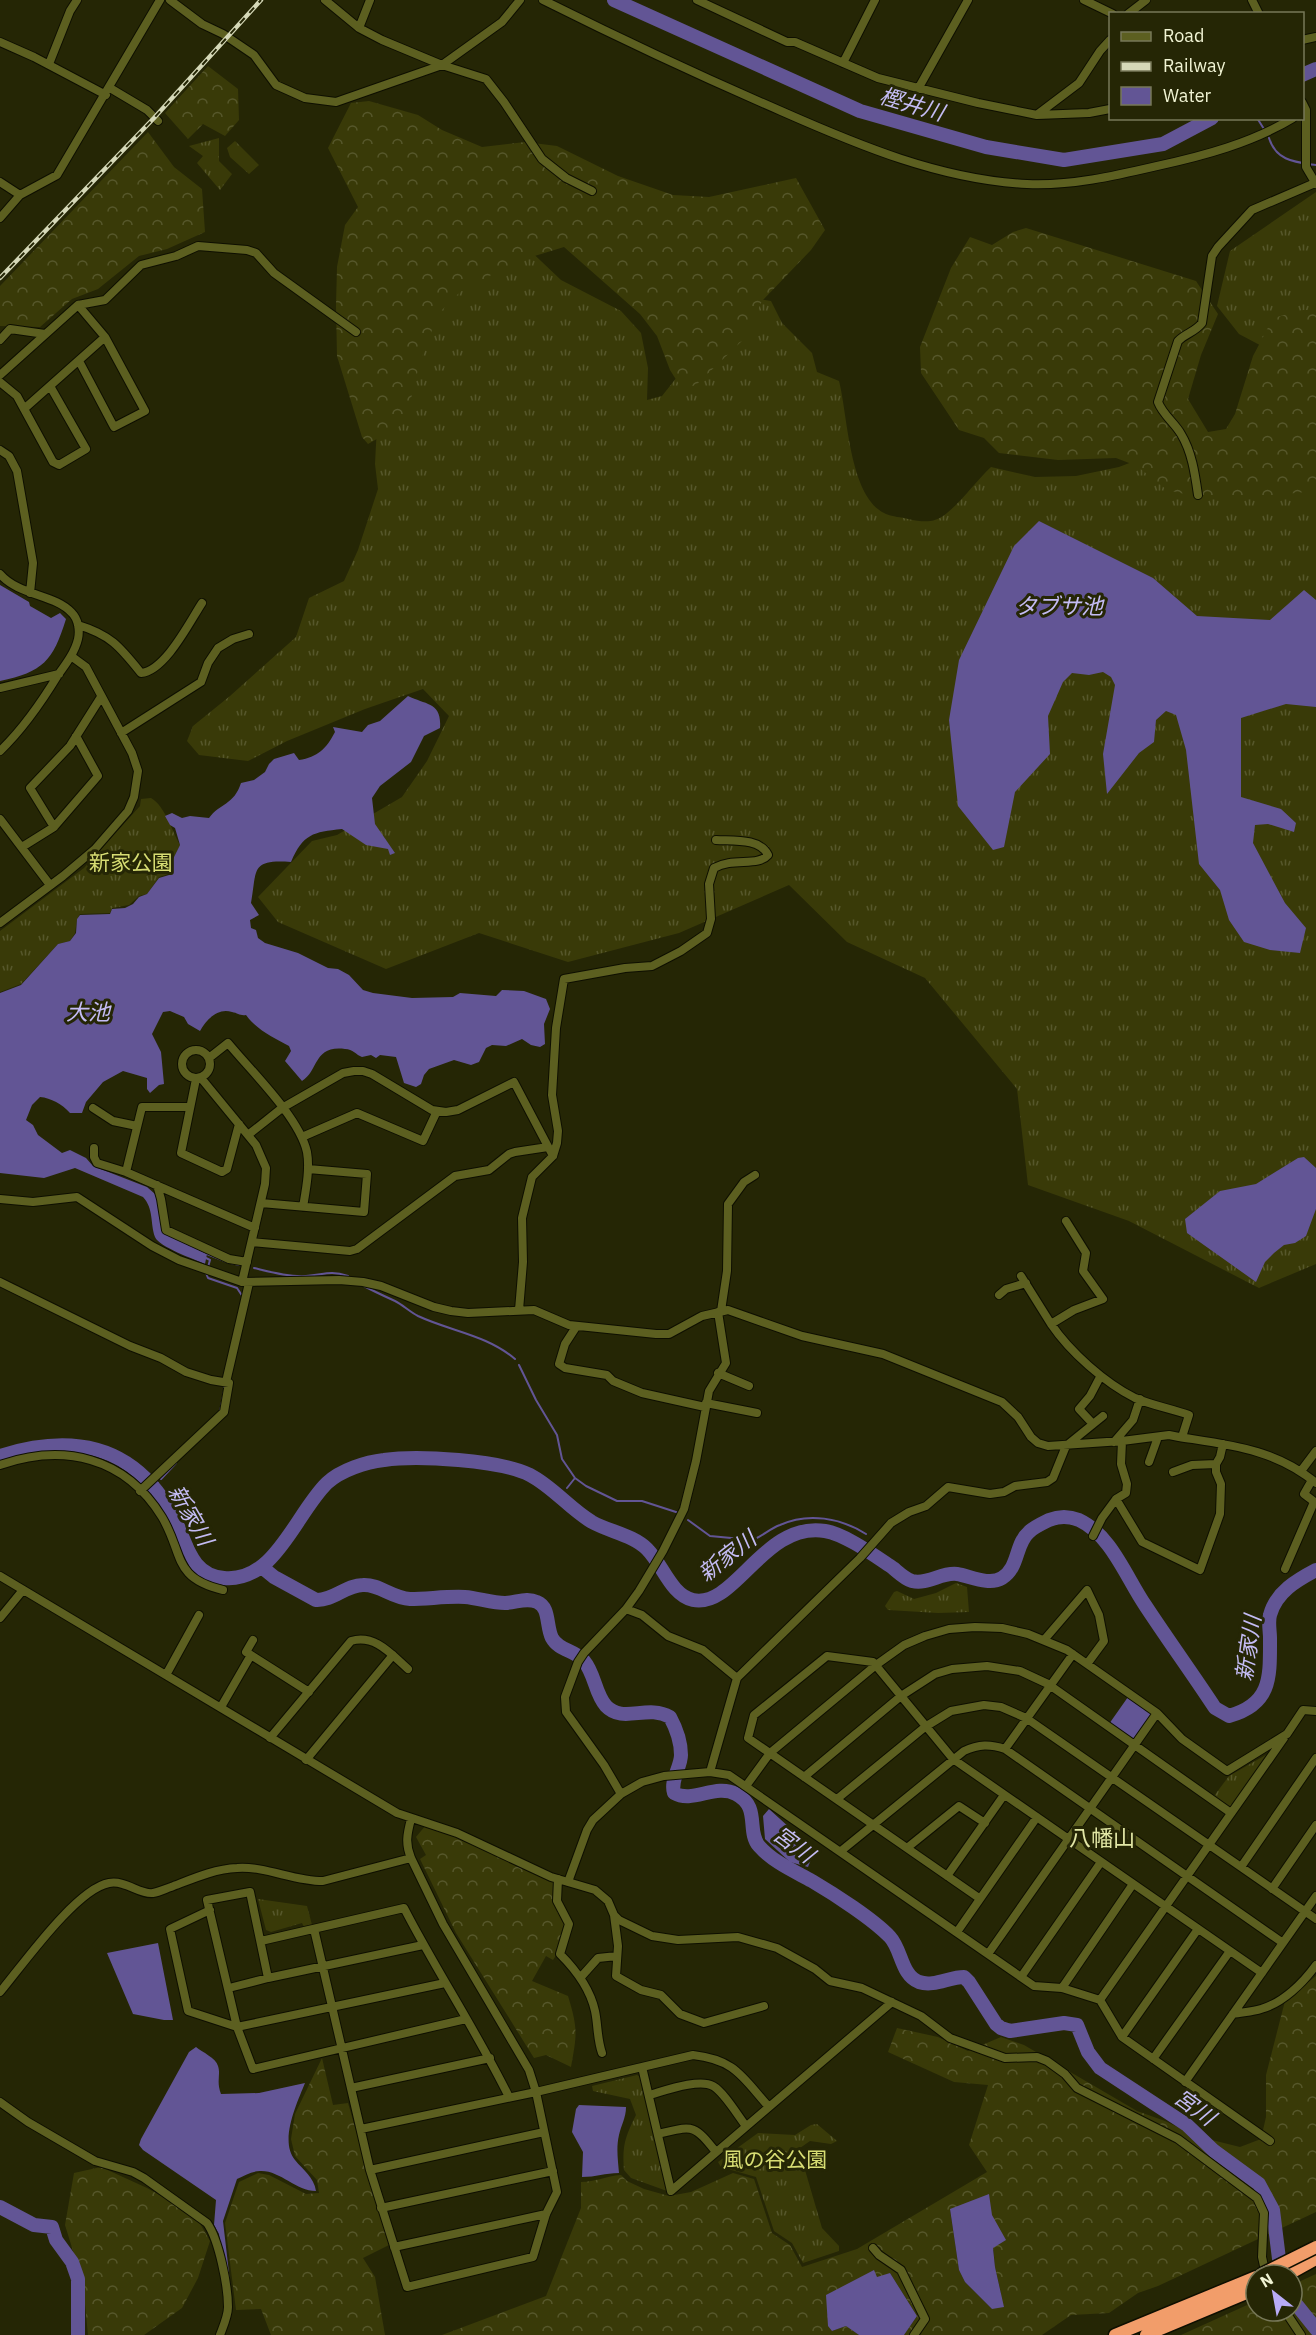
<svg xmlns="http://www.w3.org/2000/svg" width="1316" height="2335" font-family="'IBM Plex Sans','Noto Sans JP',sans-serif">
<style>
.grass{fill:url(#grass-tufts)}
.forest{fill:url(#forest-crowns);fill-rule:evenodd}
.water{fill:#625595}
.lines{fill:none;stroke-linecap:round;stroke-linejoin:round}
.stream{stroke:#625595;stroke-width:2}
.river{stroke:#625595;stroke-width:14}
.minor-casing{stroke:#0e0f00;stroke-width:10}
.highway-casing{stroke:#0e0f00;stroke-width:15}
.minor{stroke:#5c5f20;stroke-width:8}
.highway{stroke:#f29d6a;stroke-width:12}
.rail-casing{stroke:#d5d8b8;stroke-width:4.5}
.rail{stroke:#252605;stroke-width:2;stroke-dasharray:7;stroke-linecap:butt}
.highway-bridge-casing{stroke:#0e0f00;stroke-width:15;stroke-linecap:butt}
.highway-bridge{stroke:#f29d6a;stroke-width:12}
.labels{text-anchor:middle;stroke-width:6;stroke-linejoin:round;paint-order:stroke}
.park-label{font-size:21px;fill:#d7dd73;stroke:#252605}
.water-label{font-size:22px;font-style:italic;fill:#c4bcf4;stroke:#252605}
.neighbourhood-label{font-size:22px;fill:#e2e7a6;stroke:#252605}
</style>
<defs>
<pattern id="grass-tufts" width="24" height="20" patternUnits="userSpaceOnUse" patternTransform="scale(1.5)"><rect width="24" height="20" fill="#393a08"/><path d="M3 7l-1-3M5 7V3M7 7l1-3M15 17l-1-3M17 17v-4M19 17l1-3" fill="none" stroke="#56572b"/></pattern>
<pattern id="forest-crowns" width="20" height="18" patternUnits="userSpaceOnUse" patternTransform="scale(1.5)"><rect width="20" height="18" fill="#393a08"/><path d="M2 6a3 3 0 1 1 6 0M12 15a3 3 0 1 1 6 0" fill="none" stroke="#56572b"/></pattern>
</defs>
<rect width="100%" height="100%" fill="#252605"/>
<!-- grass -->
<path class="grass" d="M219,138v23l13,13 -12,16 -23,-27 6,-7 -14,-10z
M235,141l24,24 -10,9 -19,-17 -3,-9z
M1316,192v185l-22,-14 -55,-29 -22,-28 13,-55z
M502,224l59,56 60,31 20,22 7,35 -1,32 15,-4 34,-43 50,-56 25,4 11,22 30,30 5,19 22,9c9,35 10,117 47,133 7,3 15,3 22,5 15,3 26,5 39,-6 16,-13 29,-32 44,-46l44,10 41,-1 43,-9 39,-15 158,13v799l-57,24 -130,-67 -101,-36 -11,-96 -92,-111 -78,-36 -58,-57 -110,48 -111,29 -89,-29 -93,36 -108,-47 -20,-25 54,-56 25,-6 65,-38 25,-36 22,-45 -26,-27 -58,20 -78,32 -39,20 -49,-6 -12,-14 6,-15 37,-30 66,-59 13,-39 35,-17 14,-31 20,-61 -3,-25 5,-95z
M151,798c14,8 21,33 29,47l-10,20 -1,9 -10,3 -12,17 -8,2 -10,9 -17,3 -2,5 -30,1 -3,5 -2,14 -5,8 -12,3 -37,40 -21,8v-61l84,-63 56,-62 1,-7z
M956,1583l11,4 2,25 -31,1 -50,-3 -3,-4 9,-14 3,-1 17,8 22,-6z
M1271,1752l-38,53 -3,2 -16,-11 15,-20z
M258,1899l49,7 5,19 -8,2 -2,-4 -31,9 -5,-2z
M637,2075l5,3 25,113 -36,-13 -7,-8c-2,-24 1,-33 12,-55l-6,-16 -37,-8 -1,-5z
M817,2124l20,17 -6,3 -21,-3 -10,7v5l22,75 17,18v5l-36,12 -11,-20 -18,-12 -18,-54 -35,-10 -3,-5 40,-29 37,2 16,-10z"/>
<!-- forest -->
<path class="forest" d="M208,66l30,23 1,31 -14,16 -22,-12 -15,15 -23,-26z
M369,101l49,14 24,15 40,17 43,-5 32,4 61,30 55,19 36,2 87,-19 29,52 -14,20 -49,51 -17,37 -49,47 -14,4 -12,-19 -13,-34 -17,-22 -76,-67 -49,15 -55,30 -22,22 -18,48 -15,61 -37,21 -6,-7 -25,-81 -1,-50 1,-39 8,-42 13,-18 -30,-59 23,-45z
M148,132l26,35 28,22 3,43 -38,17 -28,7 -41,33 -26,10 -32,28 -40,-1v-40z
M1026,228l170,53 22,33 -17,41 -13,44 20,33 18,-3 9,-15 18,-58 20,-38 30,-8h13v181l-73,7 -54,-3 -22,-5 -30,-24 -21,-8 -58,2 -59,-7 -15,-15 -25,-8 -38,-57 -1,-26 31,-79 19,-31 22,8 21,-13z
M426,1825l42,17 85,39v22l13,21 -6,25 -7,11 -7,-4 -14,25 36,15c10,33 9,38 3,71l-25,-12 -12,3 -78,-125 -36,-74 6,-4 -10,-18z
M1316,1976v236l-158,74 -20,7 -29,20 -38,2 -29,20h-138l13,-19 -27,-43 -58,58 14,-5 13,9h-417l104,-39 35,-88v-26c14,0 25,-6 40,-7l6,6 17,8 25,7 22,-4 42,-19 21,6 18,54 18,12 12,22 55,-18 130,-77 -18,-27 19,-60 -34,-3 -66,-30 9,-24 41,9 30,14 33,-14 23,8 113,66 28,10 31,15 44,11 21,-8 5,-22v-42l19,-74zM989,2195l6,72 6,26 -9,16 -27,-27 -6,-12 -9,-60z
M322,2058l11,47 15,-2 41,142 -26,13 12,19 10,58h-114l-10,-26 -25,1 -11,-87 14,-41 19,-9 11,2 37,19 13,-1 -2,-13 -22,-24 -4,-17 4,-25z
M101,2167l46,21 48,27 15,26 -12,37 -16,30 -38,27h-56l-5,-52 -18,-58 9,-52z
M1316,2274v61h-135l75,-34v10h36v-26z"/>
<!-- water -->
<path class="water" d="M1039,521l114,57 44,38 73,4 34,-30 12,10v107l-30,-3 -45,14v79l40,12 15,14 -2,9 -26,-8 -13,1 -2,18 32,60 21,25 -6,25 -30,-3 -26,-8 -15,-22 -9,-30 -21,-26 -13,-114 -10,-35 -10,-4 -10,9 -2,22 -15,11 -32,41 -4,-40 12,-69 -4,-8 -8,-5 -14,3 -17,-2 -9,9 -15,34 2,38 -35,38 -11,55 -11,3 -35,-44 -9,-86 10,-60 55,-114z
M0,585l29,17 1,4 21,12 9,-5 6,6c-13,42 -23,53 -66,62z
M408,696c18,9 34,6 32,32l-16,8 -13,26 -31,24 -8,12 3,26 20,29 -5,2 -2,-6 -22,-4 -24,-16c-29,3 -39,5 -51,33 -41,-3 -34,8 -40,41l8,12 -9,5 1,8 5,2 2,8 7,5 33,10 30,15 10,1 11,6 14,15 10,3 39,5 41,-1 7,-4 36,3 6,-6 22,1 22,8 4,10 -6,15 1,20 -5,3 -9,-2 -9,-6 -16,7 -14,-1 -6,3 -7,14 -8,3 -17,-5 -25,9 -5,6 -3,9 -5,3 -12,-4 -8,-26 -16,-2 -4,3 -5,-3 -9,2c-6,-2 -9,-8 -17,-8 -32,-4 -26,22 -43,32l-17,-20 6,-10 -2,-5c-16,-9 -32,-16 -43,-31 -6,1 -8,-2 -14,-3 -14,-5 -26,8 -32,19l-12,-7 -4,-7 -14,-6 -7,1 -11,22 9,18 3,32 -5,1 -9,8 -3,-4v-11l-24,-7 -20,11 -17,20 -4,11h-12c-8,-9 -19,-15 -30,-16l-8,8 -6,15 7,5 5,10 24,18 8,-3 16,8 7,8 54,21 8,7 5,11 5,29 42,20 -2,10c-11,-5 -46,-17 -50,-27 -5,-14 -1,-28 -12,-40l-68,-29 -31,10 -44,-5v-180l21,-8 37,-41 12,-3 6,-8 1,-14 3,-4 30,-1 2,-5 13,-1 8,-4 6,-7 8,-3 12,-16 10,-3 1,-10 10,-20 -5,-17 -5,-3 -5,-9 7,-3 10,5 8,-2 19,2c11,-15 25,-13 32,-35l13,-3 11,-8 4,-8 5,-5 20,-6 5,7c19,-3 27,-11 36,-28l-2,-5 29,5 6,-7 12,-4z
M1304,1157l12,11v41l-10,27 -11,7 -11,2 -10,8 -9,9 -9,20 -69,-49 -2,-14 35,-28 36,-7 42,-26z
M1128,1697l22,15 1,4 -16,23h-4l-22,-15z
M769,1809l42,38 1,10 -4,10 -18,-5 -25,-23 -2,-23z
M158,1943l15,77h-9l-31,-6 -26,-61z
M196,2047c6,5 20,11 22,19 3,9 -2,15 3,28l38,-1 46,-10c-8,20 -26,58 -10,77 8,10 19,17 21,31 -20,0 -36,-21 -56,-20 -8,0 -16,5 -23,8l-14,42 9,78 -4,1 -9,-66 -5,-9 2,-25 -73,-50 -4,-5 2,-6 48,-87z
M579,2105l47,2c0,11 -5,18 -7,28 -3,13 -1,25 0,38 -14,0 -23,4 -37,4l1,-25 -11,-20 4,-23z
M989,2194l3,21 14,25 -13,8 2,19 9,40 -12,2 -27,-27 -6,-12 -9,-61z
M874,2270l3,7 13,-4 27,43 -13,19h-45l-13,-9 -14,5 -4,-5 -2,-31z"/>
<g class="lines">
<!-- stream -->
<path class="stream" d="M1257,118l7,11
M1269,138c7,23 26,24 47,27
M207,1254l20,8 12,3
M206,1258l4,2 -2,7
M254,1268c17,4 35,9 52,8 18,-1 23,-6 42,0
M206,1273l2,5 29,10 6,9
M362,1285c11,6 22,11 33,16 8,4 15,11 23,15 32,15 69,19 97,43
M519,1365l17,35 21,35 5,24 13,19 11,8 31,15h25l37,12
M220,1412l5,-26
M161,1479l15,-16
M153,1488l5,-5
M567,1488l8,-10
M558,1497l4,-4
M688,1520l22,16 32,3 4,2c12,0 22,-12 34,-16 28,-13 61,-7 86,9
M859,1548l3,-6"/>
<!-- river -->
<path class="river" d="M614,0l246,111 126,36 78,13 99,-16 49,-26
M1302,75l14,-6
M0,1456c73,-23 134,-12 173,60 14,25 16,59 51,62 51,5 72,-65 103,-95 14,-13 39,-21 57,-23 33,-5 117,0 146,15 23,12 40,34 62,47 18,10 41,13 55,27 16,16 24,46 46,51 42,9 71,-79 132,-69 20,3 50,25 68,37 6,5 12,11 19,13 16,4 29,-9 45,-7 13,2 32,12 45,4 17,-10 13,-34 27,-46 5,-5 14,-9 20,-12 10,-4 20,-4 30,0 32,15 47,57 66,85 23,35 47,68 70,103l14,8c43,-12 41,-39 41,-78 0,-7 -2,-16 0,-23 6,-23 27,-35 46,-45
M263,1568l11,9 42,23c17,1 30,-15 47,-15 16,-1 29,13 47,14 18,0 37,-3 55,-2 13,1 27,6 40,6 11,0 21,-6 32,-1 13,5 9,24 15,36 7,13 23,12 32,23 11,13 11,33 22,45 17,18 41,-2 64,11 6,11 11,25 11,38 0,12 -11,25 -7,38 19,11 41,-10 62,1 25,13 10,37 23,52 14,16 35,25 53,35 22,13 61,38 78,56 12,13 11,38 29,45 15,5 30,-5 45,-5l5,5 27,42 5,4 9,3 54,-8 13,2 11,27 12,16 87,57 27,26 45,33 14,26 8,65
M0,2207l34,18 18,2 4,13 16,22 6,17v56
M1292,2299l24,30"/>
<defs>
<path id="minor" d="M170,0l32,24 21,10 31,21 22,30 29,13 31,4 106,-37 60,-43 18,-22
M325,0l34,28 23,12 60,25 44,14 18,23 38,57 24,19 26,13
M543,0c78,39 157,76 238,111 77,34 160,69 246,73 44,2 87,-8 130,-18 46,-10 95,-23 136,-48
M697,0l90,42h8l83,36 100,25 59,12 52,-2 21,-4
M1084,0l29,14
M1252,0l7,14
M1128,14l18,-14
M359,28l11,-28
M1302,40l14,-3
M0,42l34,15 72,38
M843,63l32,-63
M49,64l21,-53 7,-11
M110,88l37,22 11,11
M918,89l50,-89
M1302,102l4,8v57l10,17
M1038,114l41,-31 21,-32 10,-11
M0,182l20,13
M0,218l20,-23 37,-20 103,-175
M78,305l27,32 40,74 -31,16 -35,-66
M0,340l10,-11 35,5
M0,375l78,-70 27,-5 36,-35 35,-9 22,-10 49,4 9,3 18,20 82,59
M0,382l17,14 36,66 6,3 27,-16 -36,-63
M24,409l81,-72
M0,450l9,6 8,15 16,92 -3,30
M1198,495c-3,-21 -6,-43 -17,-61 -7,-12 -18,-19 -23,-32l20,-61c8,-8 17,-9 24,-18l10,-67 6,-9 34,-37 63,-27
M0,574c19,22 55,20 72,39 6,6 8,17 6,26 -3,13 -12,25 -20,36 -17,28 -34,53 -58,76
M78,625c33,10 42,22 63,48 24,-2 48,-50 61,-70
M0,688l59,-14
M121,733l80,-51 7,-19 10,-15 15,-9 16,-5
M0,819l50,66
M54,827l44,-51 -22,-40
M22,847l32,-20 -24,-39 40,-42 31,-49
M0,923l63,-47 32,-27 33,-38 6,-14 4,-26 -6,-18 -46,-86 -15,-11
M182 1064a14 14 0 1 1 28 0a14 14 0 1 1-28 0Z
M209,1058l19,-15c23,28 71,74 79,109 3,17 -1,37 -4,55
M201,1078l55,67 10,23 -1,16 -23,98
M196,1079l-15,74 41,19 5,-3 12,-45
M190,1107h-48l-16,65 129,56
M93,1108l20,13 24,5
M248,1135l34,-27 61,-35 11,-2h9l9,3 60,36 14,2 12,-2 56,-28 39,74
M302,1137l55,-24 66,28 14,-30
M94,1148v9l3,6 29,9
M157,1185l4,14 5,31 63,29 18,3
M0,1199l33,3 44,-5 75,49 27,14 63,22 97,-2 24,2 18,4 53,21 17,4 17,2 66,-3 35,15 87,9h13l33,-18 26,-6 74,26 81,18 119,48 16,15 13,20 7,6 10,3 74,-5 47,-6 10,2c51,8 96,12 137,46
M261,1203l103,9 3,-38 -59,-5
M1066,1221l20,32 -3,18 20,28 -29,11 -23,14c19,28 54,59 84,74 16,7 37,11 54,17l-7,22
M252,1242l98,9 7,-2 98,-73 34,-6 20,-16 6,-2 33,-5
M1021,1276l30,48
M0,1282l130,64 31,12 25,14 25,8 18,3 -5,29 -84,79
M999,1295l7,-6 20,-6
M519,1310l4,-48 -1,-44 10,-41 21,-21 4,-13 1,-12 -6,-36 4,-67 8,-49 61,-11 27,-2 29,-15 26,-18 4,-14 -2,-35 5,-16c19,-11 44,-1 54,-13 -8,-17 -35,-14 -52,-15
M721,1311l6,-40 1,-67 16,-22 11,-7
M576,1327l-11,17 -6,20 6,4 42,7 6,6 29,12 63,14
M718,1373l31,13
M226,1382l23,-99
M706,1403l51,10
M1093,1424l-14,-15 11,-13 10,-19
M1122,1441l-1,23 6,20 -1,9 -10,6 26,43 58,28 20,-56 1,-30 -5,-12v-8l4,-7 3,-13
M1114,1442l19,-22 7,-21
M1149,1462l9,-25
M0,1465c64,-22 125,-8 162,52 22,37 10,61 61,73
M1301,1471l15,-20
M1173,1472l19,-7 24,-1
M1312,1480l-8,14 12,9
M1093,1536l9,-18 14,-19
M1285,1569l29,-67
M0,1576l397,237 60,20 94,44 44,13 13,11 6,14 5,5 33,16 26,4 60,-3 39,11 38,21 15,12 32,7 59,28 29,22 55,20 32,-1 10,4 18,13 12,14 101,51 79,59 7,15 -2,44 4,18
M626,1609l16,6 26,21 35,14 34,28
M0,1618l23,-28
M253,1640l-7,12 63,40
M1044,1640l43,-50 12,25 5,26 -17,23
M166,1675l33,-60
M221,1707l30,-52
M270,1738l81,-97c24,-7 40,13 57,28
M1005,1749l68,-95
M306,1760l87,-105
M710,1772l27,-94 123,-120 31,-35 18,-11 17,-6 22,-19 42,7 14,-2 11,-6 32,-4 6,-4 13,-32 37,-30
M804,1777l97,-81 34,-22 17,-5 35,-3 33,5 28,13 183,129
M746,1786l24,-33 106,-88 28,-20 21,-9 24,-7 26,-2 27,1 26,6 39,16 90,63 25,26 45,32 60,-37 16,-24 13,1
M621,1794l-17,-29 -38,-53 -1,-15 13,-35 6,-9 42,-44 13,-18 24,-40 21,-42 12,-48 13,-70 17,-28 -8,-51
M837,1799l88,-72 26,-16 33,-6 17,2 25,11 290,201
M411,1819c-4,15 -6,25 0,39l32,66 86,146 7,22 157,-37c43,5 49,22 76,52l123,-105
M907,1848l52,-42 26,17
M841,1851l123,-100c15,-7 26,-7 41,-2l278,194
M1241,1867l75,-109
M947,1876l57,-81
M558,1879l-1,22 12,23 -9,30c16,16 30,34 35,57 3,14 2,28 7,42
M568,1882l19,-52 6,-10 28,-26 21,-12 22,-6 46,-4 19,3 305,211 28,2 38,12 22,37 148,104
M1272,1889l44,-64
M979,1898l-231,-160 6,-23 73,-59 46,6 80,97 309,214
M210,1910l-40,19 18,82 49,16 208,-44
M614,1915l4,31 -2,30 25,14 20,5 19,19 24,9 60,-17
M314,1929l56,241 37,117 126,-30 13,-43 11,-22 -21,-100 -175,37
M957,1932l80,-115
M261,1941l143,-33c33,64 73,124 105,189
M988,1954l169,-241
M581,1977l17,-19 19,-2
M1021,1977l80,-115
M268,1978l-18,-86 -43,8 30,127 16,42 213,-50
M229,1988l39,-10 155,-33
M1062,1988l71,-104
M0,1992c22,-26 76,-103 109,-109 17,-3 31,12 44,10 6,-1 12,-4 18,-6 21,-8 43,-18 66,-19 29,-2 56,13 86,13l88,-23
M1100,2000l184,-262
M1233,2014c9,-2 19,-2 28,-5 22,-6 42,-26 55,-44
M1122,2037l76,-108
M1153,2059l77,-108
M642,2067l29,124 98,-84
M1185,2082l131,-186
M351,2088l139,-30
M649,2095c15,-4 50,-17 64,-9 11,6 25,30 33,40
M0,2102l28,20 67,39 38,11 11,6 63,45c12,17 21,63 21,84 0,9 -5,20 -8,28
M658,2134c35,-8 35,-11 58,18
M370,2170l174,-38
M381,2208l172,-37
M394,2247l152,-33
M873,2248l6,7 22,15 24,49 -11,16
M1285,2311l16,24"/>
<path id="highway" d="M1287,2275l29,-16
M1115,2335l141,-58
M1146,2335l110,-46"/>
</defs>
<!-- minor casing -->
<use href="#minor" class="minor-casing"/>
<!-- highway casing -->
<use href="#highway" class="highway-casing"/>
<!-- minor -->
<use href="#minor" class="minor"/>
<!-- highway -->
<use href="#highway" class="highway"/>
<defs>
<path id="rail" d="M0,278l154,-160 107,-118"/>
</defs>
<!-- rail casing -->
<use href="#rail" class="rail-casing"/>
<!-- rail -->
<use href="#rail" class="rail"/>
<defs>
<path id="highway-bridge" d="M1260,2275l56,-28"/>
</defs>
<!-- highway-bridge casing -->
<use href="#highway-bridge" class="highway-bridge-casing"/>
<!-- highway-bridge -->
<use href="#highway-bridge" class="highway-bridge"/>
</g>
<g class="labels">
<!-- park labels -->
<g class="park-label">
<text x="131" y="870">新家公園</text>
<text x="775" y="2167">風の谷公園</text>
</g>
<!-- water labels -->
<g class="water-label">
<text transform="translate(912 104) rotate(16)" y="8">樫井川</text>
<text x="1059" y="614">タブサ池</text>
<text x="88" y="1020">大池</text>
<text transform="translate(191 1515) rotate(60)" y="8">新家川</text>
<text transform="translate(727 1556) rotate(-38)" y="8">新家川</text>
<text transform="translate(1248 1648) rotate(-82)" y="8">新家川</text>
<text transform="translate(794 1844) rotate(37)" y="8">宮川</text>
<text transform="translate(1195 2107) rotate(36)" y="8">宮川</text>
</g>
<!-- neighbourhood labels -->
<g class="neighbourhood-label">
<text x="1102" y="1846">八幡山</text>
</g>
</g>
<!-- legend -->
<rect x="1109" y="12" width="195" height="108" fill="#252605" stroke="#777858" stroke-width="1.5"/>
<rect x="1121" y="32" width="30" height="9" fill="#5c5f20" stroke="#777858" stroke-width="1.5"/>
<text x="1163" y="42" font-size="18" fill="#f1f4d4">Road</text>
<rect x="1121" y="62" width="30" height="9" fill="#d5d8b8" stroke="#777858" stroke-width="1.5"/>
<text x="1163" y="72" font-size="18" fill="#f1f4d4">Railway</text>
<rect x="1121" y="87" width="30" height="18" fill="#625595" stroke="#777858" stroke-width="1.5"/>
<text x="1163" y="102" font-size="18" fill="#f1f4d4">Water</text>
<!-- north arrow -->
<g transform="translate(1274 2293) rotate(329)"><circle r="28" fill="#252605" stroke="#777858" stroke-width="1.5"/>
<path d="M0-4.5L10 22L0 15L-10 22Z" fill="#b8abf7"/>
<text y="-9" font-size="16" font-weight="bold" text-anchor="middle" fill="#f1f4d4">N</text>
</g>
</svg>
